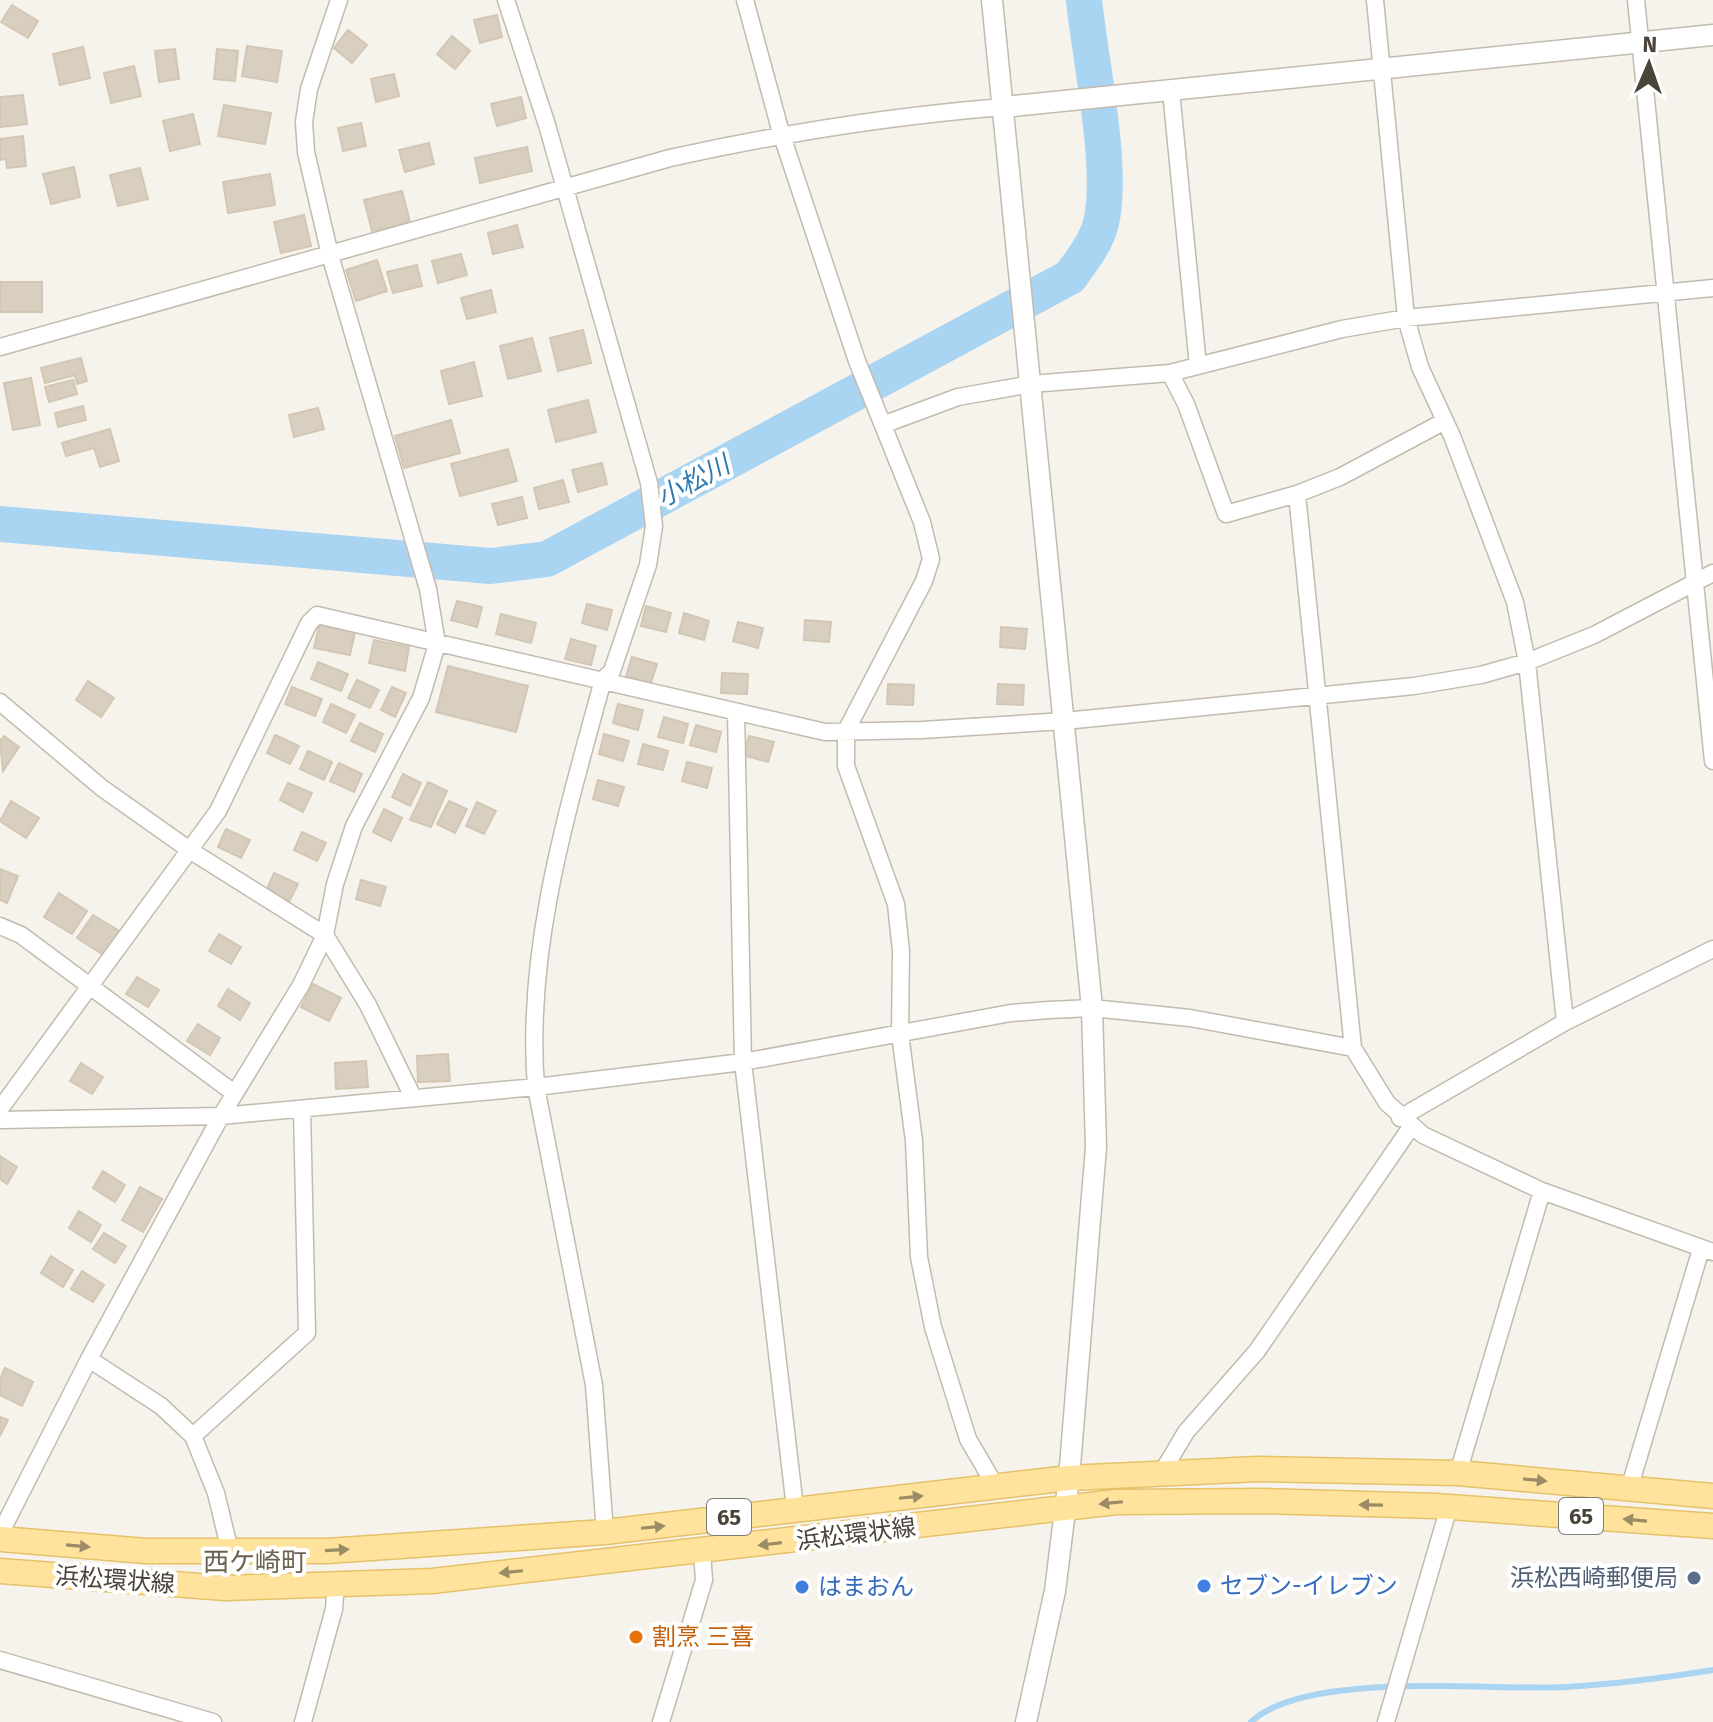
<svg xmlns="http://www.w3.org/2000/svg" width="1713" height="1722" font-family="'Fira Sans','Noto Sans JP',sans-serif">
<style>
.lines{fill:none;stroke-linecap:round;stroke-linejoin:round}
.stream{stroke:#a9d4f2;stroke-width:6}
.river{stroke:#a9d4f2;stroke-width:36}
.building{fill:#d8cfc1;stroke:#d3c7b4;stroke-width:2}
.minor-casing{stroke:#c2bbae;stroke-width:19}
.tertiary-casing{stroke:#c2bbae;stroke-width:23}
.primary-casing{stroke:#e6c16a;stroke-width:27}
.minor{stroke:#fff;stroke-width:16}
.tertiary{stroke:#fff;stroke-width:20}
.primary{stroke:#ffe39c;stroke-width:24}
.oneway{fill:#9c8c66}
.service-dot{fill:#5c6f8a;stroke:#fff;stroke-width:3}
.shop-dot{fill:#3f7fe0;stroke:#fff;stroke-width:3}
.food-dot{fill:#e8710a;stroke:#fff;stroke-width:3}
.labels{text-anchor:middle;stroke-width:8;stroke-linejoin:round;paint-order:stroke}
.shield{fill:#fff;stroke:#817c74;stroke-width:2}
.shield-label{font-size:22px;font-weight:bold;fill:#4b4439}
.street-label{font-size:24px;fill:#4b4439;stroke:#fff}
.service-label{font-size:24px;fill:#4e5e75;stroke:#fff;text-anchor:end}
.shop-label{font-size:24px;fill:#366cbe;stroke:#fff;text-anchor:start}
.food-label{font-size:24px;fill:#c56008;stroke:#fff;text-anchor:start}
.water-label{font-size:26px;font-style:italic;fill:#2e7ab2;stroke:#fff}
.neighbourhood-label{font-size:26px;fill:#6e6250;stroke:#fff}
</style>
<rect width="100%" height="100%" fill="#f6f3ec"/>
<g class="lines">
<!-- stream -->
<path class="stream" d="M1251,1722c55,-52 239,-31 316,-35 49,-3 97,-9 146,-17"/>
<!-- river -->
<path class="river" d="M0,524l491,42 56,-7 523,-282c12,-17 26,-34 31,-54 13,-55 -11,-163 -17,-223"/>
</g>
<!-- building -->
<path class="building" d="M12,5l26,16 -10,17 -27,-16z
M497,15l5,22 -22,6 -6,-23z
M348,30l19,15 -15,18 -18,-15z
M452,36l18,15 -15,18 -18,-15z
M247,46l35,5 -5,31 -35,-6z
M83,47l7,31 -30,7 -7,-31z
M175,49l4,30 -20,3 -4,-31z
M217,49l21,2 -3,30 -21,-2z
M134,66l7,30 -30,7 -7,-30z
M394,74l5,22 -23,6 -5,-23z
M23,95l4,29 -27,3v-30z
M521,97l5,21 -29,8 -6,-22z
M224,105l47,8 -6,31 -47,-8z
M193,114l7,30 -30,7 -7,-30z
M361,123l5,23 -23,5 -5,-23z
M23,136l3,30 -19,2 -1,-9 -6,1v-21z
M429,143l5,21 -29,8 -6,-22z
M527,147l5,24 -52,12 -5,-25z
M74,167l6,30 -29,7 -8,-30z
M140,168l8,31 -30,7 -8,-31z
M270,174l5,31 -47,8 -5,-31z
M402,191l8,31 -38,9 -8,-31z
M304,215l7,31 -30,7 -7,-31z
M517,225l6,22 -30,7 -5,-21z
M461,254l6,21 -29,8 -6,-22z
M377,260l10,31 -31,10 -10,-31z
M417,265l5,21 -29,7 -6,-21z
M0,282h42v30h-42z
M491,290l5,22 -29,7 -6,-21z
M583,330l8,33 -33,8 -8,-33z
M532,338l9,33 -33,8 -8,-33z
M81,358l6,23 -10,3 -2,-9 -30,8 -4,-15z
M474,362l8,34 -33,8 -8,-33z
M31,378l9,47 -27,5 -9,-47z
M73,380l4,14 -28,8 -4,-15z
M588,400l8,32 -40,10 -8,-32z
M83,406l3,14 -28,7 -3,-14z
M318,408l6,21 -30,8 -5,-22z
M451,420l9,33 -56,15 -9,-32z
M110,429l9,32 -19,6 -6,-19 -28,8 -4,-13z
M508,449l9,32 -57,15 -9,-32z
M602,463l5,21 -29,8 -6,-22z
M563,480l6,22 -30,7 -5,-21z
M522,497l5,21 -29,7 -6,-21z
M457,601l25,6 -5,20 -26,-7z
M587,604l25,6 -5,20 -25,-7z
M646,606l25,7 -5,19 -25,-6z
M684,613l25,8 -5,19 -25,-7z
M501,614l35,9 -5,20 -35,-9z
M805,620l26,2 -2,20 -25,-2z
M738,622l25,6 -5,20 -25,-7z
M319,625l36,7 -5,23 -36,-7z
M1001,627l26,2 -2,20 -25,-2z
M571,639l25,7 -5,19 -26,-6z
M374,640l35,7 -4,24 -36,-8z
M632,657l25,7 -6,19 -25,-7z
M318,662l30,12 -7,17 -30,-12z
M448,666l80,20 -12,46 -80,-20z
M722,673l26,1 -1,20 -26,-1z
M357,680l22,10 -9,18 -22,-10z
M88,681l26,17 -13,19 -25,-17z
M888,684l26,1 -1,20 -26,-1z
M998,684l26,1 -1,20 -26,-1z
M292,687l30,12 -7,17 -30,-12z
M392,687l14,6 -11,24 -14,-7z
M331,704l24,11 -9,18 -23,-11z
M618,704l25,6 -5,20 -25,-7z
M664,717l24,7 -5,19 -25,-6z
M360,723l23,11 -8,18 -24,-11z
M696,725l25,7 -5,20 -26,-7z
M604,734l25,7 -6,20 -24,-7z
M275,735l24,11 -9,18 -23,-11z
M4,736l15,11 -16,24 -3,-30z
M749,736l25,6 -6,20 -25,-7z
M643,744l25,7 -5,19 -25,-6z
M308,751l24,11 -8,18 -24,-11z
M687,762l25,6 -5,20 -25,-7z
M339,763l23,11 -8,18 -24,-11z
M403,774l18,9 -11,23 -18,-9z
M598,780l26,7 -6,19 -25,-7z
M428,782l19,9 -16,36 -21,-7z
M288,783l24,10 -9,19 -23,-12z
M11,801l28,17 -13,20 -26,-17z
M449,801l18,8 -12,24 -18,-9z
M477,802l19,9 -12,23 -18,-8z
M384,809l18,9 -11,23 -18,-9z
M226,829l24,11 -9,18 -23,-11z
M302,832l24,11 -9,18 -23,-11z
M0,869l18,7 -11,27 -7,-3z
M274,873l24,11 -9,18 -23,-11z
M361,880l25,7 -6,19 -24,-7z
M59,893l28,18 -15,23 -28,-17z
M93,915l28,17 -16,24 -28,-18z
M219,934l22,13 -10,17 -22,-13z
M137,977l22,13 -11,17 -22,-13z
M313,984l28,14 -12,23 -28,-14z
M228,989l22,14 -10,17 -22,-14z
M198,1024l22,14 -10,17 -23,-14z
M448,1054l2,27 -32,1 -1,-26z
M366,1061l2,26 -32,2 -1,-26z
M81,1063l22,14 -11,17 -22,-13z
M0,1156l17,11 -10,17 -7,-5z
M103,1171l22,14 -10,17 -22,-14z
M140,1187l22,12 -19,33 -21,-12z
M79,1211l22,14 -10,17 -22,-14z
M104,1233l22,13 -11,17 -22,-14z
M51,1256l22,14 -10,17 -22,-14z
M82,1271l22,14 -11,17 -22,-13z
M5,1368l28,14 -11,24 -22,-11v-16z
M0,1417l8,3 -8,16z"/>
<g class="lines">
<defs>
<path id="minor" d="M506,0l41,125 102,358 5,43 -6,39 -36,106 -9,9c-36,132 -78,269 -67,407l58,298 11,147
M745,0l36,133 76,228 65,161 9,37 -7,22 -78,150v35l50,138 5,47 -1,83 14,107 5,116 14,70 35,112 28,48
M1375,0l31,318 14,49 32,69 63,166 12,60 38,360
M1636,0l77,761
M1171,91l27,275
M0,347l670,-189c113,-25 219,-42 334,-51
M1170,373l16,31 40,110 71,-20 43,-17 105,-56
M885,424l73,-27 73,-13 139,-11 172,-44 64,-11 307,-30
M1297,494l56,554
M0,702l102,86 89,63 134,84 43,70 45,92
M736,712l7,350 52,446
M0,926l21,9 213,158
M0,1109l218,-298 91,-188 8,-8 508,117 97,-2 143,-9 349,-35 67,-11 46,-13 67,-27 119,-62
M1400,1118l165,-96 148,-73
M0,1120l221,-4 315,-29 207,-25 268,-49 38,-3 43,-2 98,10 163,30 34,55 36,32 119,56 171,61
M89,1359l72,47 32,30 23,57 14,58
M193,1436l114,-103 -5,-224
M1458,1473l84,-282
M1161,1474l25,-42 71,-81 154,-224
M1629,1489l72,-240
M0,1534l89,-175 132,-243 80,-131 24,-50 10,-51 19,-58 67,-128 16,-54 -9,-55 -98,-334 -24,-103 -2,-30 5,-33 30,-89
M0,1660l213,62
M303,1722l31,-113 2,-25
M661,1722l43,-142 -2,-28
M1386,1722l63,-215"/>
<path id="tertiary" d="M992,0l100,1008 4,139 -27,331 -14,113 -29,131
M1004,107l709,-72"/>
<path id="primary" d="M0,1539l146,12h181l278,-19 464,-54 189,-9 200,4 255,23
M0,1571l225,17 207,-7 684,-79 148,-1 172,5 277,20"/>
</defs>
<!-- minor casing -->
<use href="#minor" class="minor-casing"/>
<!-- tertiary casing -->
<use href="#tertiary" class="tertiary-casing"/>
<!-- primary casing -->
<use href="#primary" class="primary-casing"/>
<!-- minor -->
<use href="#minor" class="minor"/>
<!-- tertiary -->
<use href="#tertiary" class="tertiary"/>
<!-- primary -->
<use href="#primary" class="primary"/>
</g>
<!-- one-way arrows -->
<defs><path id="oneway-solid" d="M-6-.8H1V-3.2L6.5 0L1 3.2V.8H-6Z" transform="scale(2)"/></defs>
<g class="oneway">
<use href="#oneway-solid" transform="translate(1535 1480) rotate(5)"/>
<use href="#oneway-solid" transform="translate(911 1497) rotate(-6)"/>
<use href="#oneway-solid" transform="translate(1111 1503) rotate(174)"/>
<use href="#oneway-solid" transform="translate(1371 1505) rotate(-179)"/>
<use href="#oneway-solid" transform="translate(1635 1520) rotate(-175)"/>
<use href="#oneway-solid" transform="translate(653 1527) rotate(-6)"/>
<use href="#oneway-solid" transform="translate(770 1544) rotate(173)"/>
<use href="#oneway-solid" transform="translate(78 1546) rotate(5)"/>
<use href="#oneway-solid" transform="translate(337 1550) rotate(-3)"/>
<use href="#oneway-solid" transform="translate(511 1572) rotate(174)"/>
</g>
<!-- markers -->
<circle class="service-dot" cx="1694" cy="1578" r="8"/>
<g class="shop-dot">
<circle cx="1204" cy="1586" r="8"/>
<circle cx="802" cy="1587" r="8"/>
</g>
<circle class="food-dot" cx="636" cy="1637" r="8"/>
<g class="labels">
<!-- shield labels -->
<g class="shield">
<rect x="1559" y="1498" width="44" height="36" rx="6"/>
<rect x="707" y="1499" width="44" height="36" rx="6"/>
</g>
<g class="shield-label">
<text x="1581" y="1524">65</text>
<text x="729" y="1525">65</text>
</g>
<!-- street labels -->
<g class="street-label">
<text transform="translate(856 1534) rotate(-7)" y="8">浜松環状線</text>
<text transform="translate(115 1580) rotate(4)" y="8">浜松環状線</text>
</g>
<!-- service labels -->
<g class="service-label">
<text x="1678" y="1586">浜松西崎郵便局</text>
</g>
<!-- shop labels -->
<g class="shop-label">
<text x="1220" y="1594">セブン-イレブン</text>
<text x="818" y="1595">はまおん</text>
</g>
<!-- food labels -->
<g class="food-label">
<text x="652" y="1645">割烹 三喜</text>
</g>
<!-- water labels -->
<g class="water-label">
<text transform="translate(693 481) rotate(-28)" y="9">小松川</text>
</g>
<!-- neighbourhood labels -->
<g class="neighbourhood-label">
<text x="255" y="1571">西ケ崎町</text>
</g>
</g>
<!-- north arrow -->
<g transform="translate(1649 64) rotate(2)" stroke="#ffffff" stroke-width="6" paint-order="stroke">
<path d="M0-6L14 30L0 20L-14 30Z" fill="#4b4439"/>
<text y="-12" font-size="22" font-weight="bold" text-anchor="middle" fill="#4b4439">N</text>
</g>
</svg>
